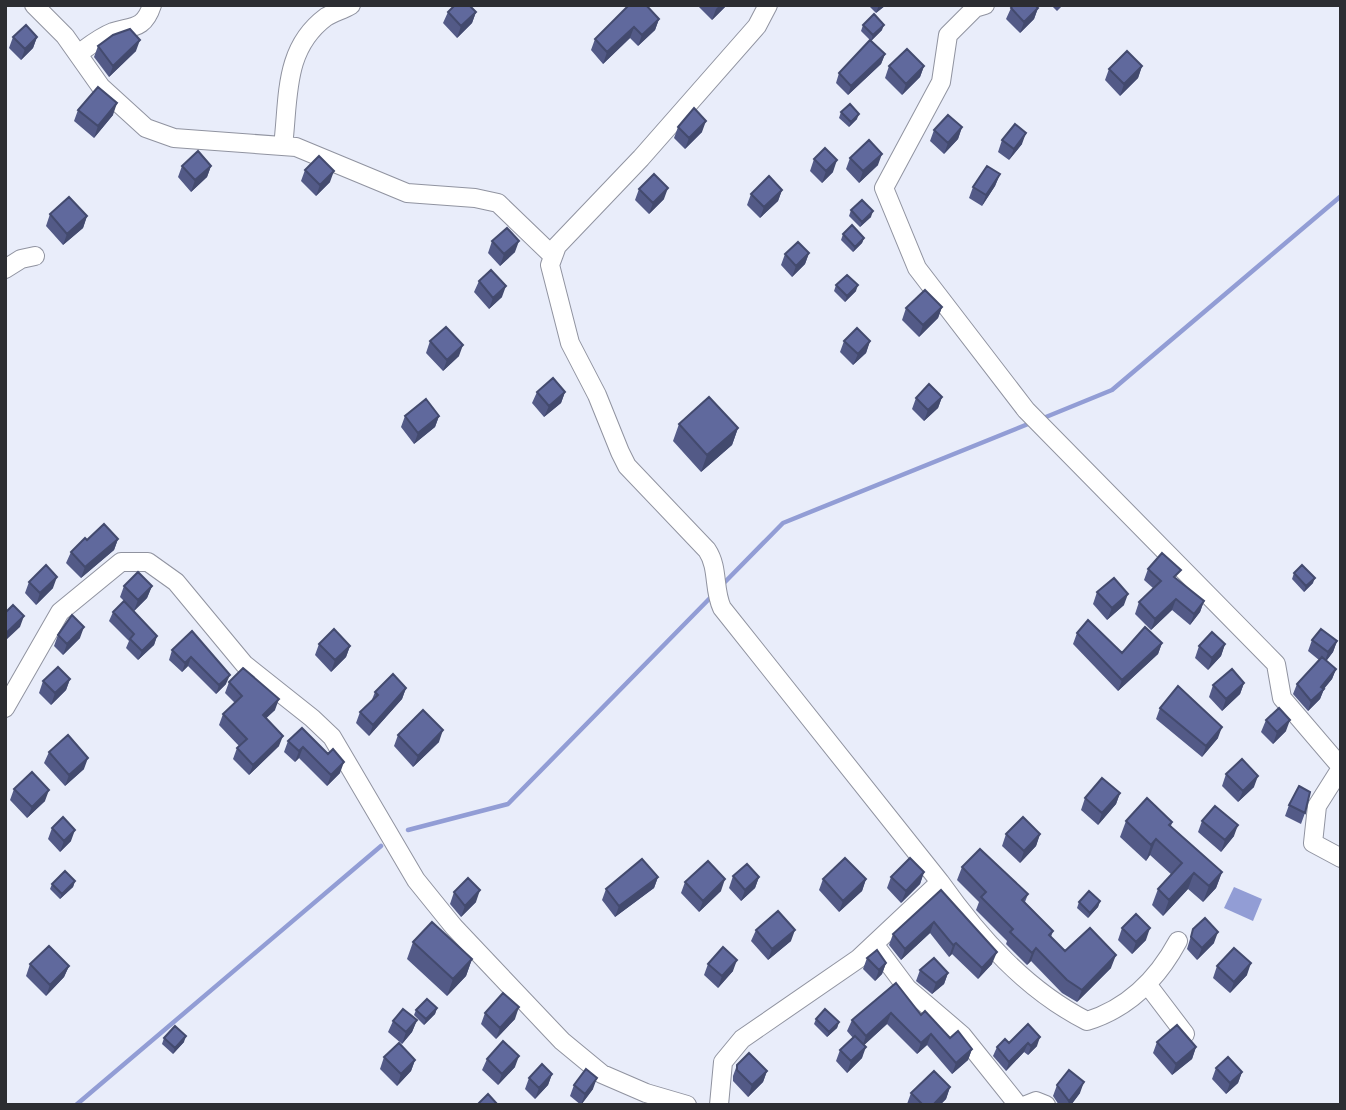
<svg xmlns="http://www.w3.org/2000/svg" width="1346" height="1110" font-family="'Nunito Sans',sans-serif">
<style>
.water{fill:#929dd5}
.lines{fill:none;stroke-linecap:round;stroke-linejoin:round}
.stream{stroke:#929dd5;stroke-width:4.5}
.minor-casing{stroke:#9093a0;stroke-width:20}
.minor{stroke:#fff;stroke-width:18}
.wall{fill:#535a87}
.shaded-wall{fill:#434a6e}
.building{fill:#60699d;stroke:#434a6e;stroke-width:2}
</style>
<rect width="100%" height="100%" fill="#e9edfa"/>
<!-- water -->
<path class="water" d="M1234,887l28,12 -9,22 -29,-13z"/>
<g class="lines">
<!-- stream -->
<path class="stream" d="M1041,419l71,-29 229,-194
M723,584l60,-61 250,-101
M408,830l100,-26 204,-208
M76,1105l305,-259"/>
<defs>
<path id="minor" d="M34,5l31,31 36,51 45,41 28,10 122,9 111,46 68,5 23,5 55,53
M985,5l-10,3 -27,27 -7,47 -57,106 33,80 109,142 250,254 6,34 59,69
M78,54c11,-8 22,-17 35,-22 19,-6 31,-2 39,-27
M283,146c6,-48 0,-97 43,-129 8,-5 17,-7 25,-12
M5,269l16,-10 14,-3
M5,708l55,-96 61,-50h27l28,20 68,82 68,54 20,19 84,143 38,47 108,114 40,33 44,19 41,12
M1341,768l-24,38 -4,37 28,15
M940,882c39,55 86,108 147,139 42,-13 71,-43 91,-80
M874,944l33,44 55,47 56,70
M1147,984l38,50
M719,1105l4,-43 19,-23 116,-80 82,-77 -218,-274c-9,-19 -3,-40 -15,-58l-80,-84 -7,-14 -23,-57 -27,-52 -20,-78 7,-19 84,-88 116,-132 11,-21
M1026,1105l10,-4 10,4"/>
</defs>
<!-- minor casing -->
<use href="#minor" class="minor-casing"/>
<!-- minor -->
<use href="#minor" class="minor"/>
</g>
<!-- wall -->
<path class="wall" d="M697,5h30l-15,15z
M868,5h18l-10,8z
M1051,5h12l-6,6z
M1011,8h27l-4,11 -14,14 -14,-14z
M448,12h28l-4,11 -15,15 -14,-15z
M659,19l-4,11 -17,16 -8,-8 -27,26 -12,-14 4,-11z
M863,25l19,5 -11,11 14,13 -4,10 -33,31 -12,-12 3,-10 31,-33 -9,-9z
M13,37h24l-4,11 -12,12 -12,-12z
M98,46l38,5 -27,26 -15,-20z
M889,66h35l-4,11 -18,18 -17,-17z
M1142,66l-4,12 -18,18 -15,-16 4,-11z
M78,110l35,5 -19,23 -20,-17z
M841,112l16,7 -8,8 -10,-9z
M678,127l24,5 -17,17 -11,-11z
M962,127l-4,12 -14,15 -14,-13 4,-11z
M1002,140l20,4 -13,16 -11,-8z
M850,158l28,7 -19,18 -13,-14z
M814,159l19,13 -11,11 -12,-12z
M182,166h29l-4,11 -16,15 -13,-15z
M305,170l25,12 -14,14 -15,-15z
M1000,174l-5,12 -13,20 -13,-8 4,-11z
M639,189l25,10 -15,15 -14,-14z
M782,190l-4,11 -18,17 -13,-13 4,-11z
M851,210l20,7 -11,10 -11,-11z
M50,214l37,2 -4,12 -20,17 -17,-19z
M843,234l21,4 -2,5 -9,9 -12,-12z
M492,241l23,11 -15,14 -12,-13z
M809,253l-4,11 -13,13 -11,-12 4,-11z
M479,281l23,16 -13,12 -15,-17z
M836,285l20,6 -11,11 -11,-11z
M942,307l-4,11 -19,19 -17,-17 4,-12z
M430,341l29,15 -16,15 -17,-18z
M844,341h26l-4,12 -13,12 -13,-13z
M537,392h28l-4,11 -17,14 -12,-14z
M942,397l-4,11 -14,13 -12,-12 4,-11z
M405,416h34l-4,11 -21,17 -13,-17z
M679,424l59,4 -6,17 -31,27 -28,-31z
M118,539l-4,11 -33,28 -15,-15 5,-11 16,-12z
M1148,569l29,10 27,22 -4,11 -10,13 -18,-15 -21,20 -16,-16 4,-12 14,-14 -9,-8z
M1294,573l19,10 -9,9 -12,-13z
M29,582l24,6 -17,17 -11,-12z
M124,586h28l-5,12 -13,13 23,25 -3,9 -16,15 -12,-12 3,-7 -20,-20 4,-9 11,-11 -4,-4z
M1097,592l27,13 -17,15 -14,-16z
M192,631l34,53 -10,10 -28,-28 -6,6 -13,-12 3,-10z
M1077,633l45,20 40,-10 -4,11 -40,37 -45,-47z
M58,635l22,3 -17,17 -9,-9z
M1312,640l25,1 -4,11 -7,9 10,8 -4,10 -8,10 -4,10 -12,12 -15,-17 4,-10 22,-24 -11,-9z
M319,644l31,2 -4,11 -15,15 -16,-17z
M1225,644l-4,12 -13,14 -13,-12 4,-12z
M70,679l-4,11 -15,15 -12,-12 4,-12z
M229,682l46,28 -9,8 13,28 -30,29 -16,-16 4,-11 2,-2 -20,-21 4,-11 12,-11 -10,-10z
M1244,683l-4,11 -18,17 -13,-14 4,-12z
M406,688l-4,11 -33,37 -13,-13 4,-11 11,-10 4,-10z
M1160,708l58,30 -16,19 -46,-38z
M1266,720l20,11 -13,13 -12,-12z
M302,728l38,45 -13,13 -28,-28 -4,4 -11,-10 4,-11z
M398,735l41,7 -26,25 -19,-21z
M49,752l35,17 -19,17 -21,-23z
M1226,774l28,13 -16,15 -16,-16z
M14,789l31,12 -18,17 -17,-18z
M1120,793l-4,11 -18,21 -17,-15 4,-12z
M1289,805l16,8 -4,11 -16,-8z
M1126,821l46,1 -1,4 51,46 -6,16 -13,14 -15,-13 -25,27 -11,-11 6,-16 14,-14 -22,-20 -4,6 -26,-24z
M1202,821l32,15 -13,16 -23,-20z
M52,828l19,13 -11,11 -12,-13z
M1006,834h34l-4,12 -16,17 -18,-17z
M962,867l66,27 -3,8 28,29 -2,6 14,14 46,17 -34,34 -15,-9 -31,-32 -4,4 -21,-21 1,-3 -31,-31 3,-8 -22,-22z
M924,872l-4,12 -19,19 -14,-15 4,-11z
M733,876l26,1 -4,11 -14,13 -12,-13z
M658,877l-4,11 -39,29 -13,-17 4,-11z
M823,879h43l-4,12 -23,21 -20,-22z
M75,881l-2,6 -13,12 -10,-10 2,-5z
M685,882l36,9 -22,21 -18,-19z
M941,890l51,74 -14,15 -26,-25 -3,3 -19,-24 -29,27 -12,-15 4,-11z
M454,892l22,10 -15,15 -11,-13z
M1100,901l-2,6 -10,11 -11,-10 2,-6z
M1122,928l24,12 -14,14 -14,-14z
M1193,929l21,14 -17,17 -10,-11z
M756,930l35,11 -23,19 -17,-19z
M413,942l59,17 -6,17 -19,20 -40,-37z
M867,958l19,5 -4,11 -7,7 -12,-12z
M30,964l39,2 -5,11 -18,19 -20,-20z
M708,964l25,7 -15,17 -14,-13z
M1217,966l30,9 -17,18 -17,-15z
M920,970l28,3 -4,11 -12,10 -16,-13z
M896,983l25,32 29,23 22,11 -4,11 -16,14 -25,-29 -10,9 -30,-30 -23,21 -2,13 -15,15 -11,-12 4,-11 13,-12 -6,-7 5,-11z
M437,1008l-2,6 -11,11 -10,-10 2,-5z
M485,1013l30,6 -19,20 -15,-15z
M816,1019l23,3 -2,6 -10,9 -13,-13z
M417,1020l-5,12 -10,12 -14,-12 5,-11z
M1028,1024l9,22 -9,9 -4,-3 -18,19 -13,-15 4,-9 12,-4z
M164,1038l20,4 -11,12 -11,-10z
M1157,1042l39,5 -4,12 -20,16 -19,-22z
M384,1057l31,3 -4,11 -14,15 -17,-17z
M487,1059l28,8 -17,18 -16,-15z
M737,1065l30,6 -4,11 -15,15 -15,-16v-5z
M1216,1068l26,4 -4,11 -12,11 -14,-15z
M552,1074l-4,11 -13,14 -10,-10 4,-11z
M574,1085l19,4 -12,16 -11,-9z
M1057,1085l23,8 -9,12h-12l-6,-9z
M950,1087l-4,12 -6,6 -33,-1 4,-11z"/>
<!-- shaded-wall -->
<path class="shaded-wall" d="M720,5h7l-15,15 4,-11z
M879,5h7l-10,8z
M1038,8l-4,11 -14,14 4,-11z
M476,12l-4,11 -15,15 4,-12z
M659,19l-4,11 -17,16 4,-11z
M884,25l-2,5 -11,11 2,-6z
M634,27l-4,11 -27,26 4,-12z
M37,37l-4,11 -12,12 4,-11z
M140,40l-4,11 -27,26 4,-11z
M885,54l-4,10 -33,31 3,-9z
M924,66l-4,11 -18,18 4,-11z
M1142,66l-4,12 -18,18 4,-12z
M117,103l-4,12 -19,23 4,-12z
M859,114l-2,5 -8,8 2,-5z
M706,121l-4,11 -17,17 4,-11z
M962,127l-4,12 -14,15 4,-11z
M1026,133l-4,11 -13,16 5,-11z
M882,154l-4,11 -19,18 4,-12z
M837,160l-4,12 -11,11 4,-12z
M211,166l-4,11 -16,15 4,-12z
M334,171l-4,11 -14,14 4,-11z
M1000,174l-5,12 -13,20 4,-11z
M668,188l-4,11 -15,15 4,-11z
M782,190l-4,11 -18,17 4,-11z
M873,211l-2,6 -11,10 2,-5z
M87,216l-4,12 -20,17 4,-11z
M864,238l-2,5 -9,9 2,-5z
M519,241l-4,11 -15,14 4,-12z
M809,253l-4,11 -13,13 4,-11z
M858,285l-2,6 -11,11 2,-6z
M506,286l-4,11 -13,12 4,-11z
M942,307l-4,11 -19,19 4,-12z
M870,341l-4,12 -13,12 5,-11z
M463,345l-4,11 -16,15 4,-11z
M565,392l-4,11 -17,14 5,-11z
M942,397l-4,11 -14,13 4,-11z
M439,416l-4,11 -21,17 4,-11z
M738,428l-6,17 -31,27 6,-17z
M118,539l-4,11 -33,28 4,-11z
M57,577l-4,11 -17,17 4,-12z
M1315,578l-2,5 -9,9 2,-6z
M152,586l-5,12 -13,13 4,-11z
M1128,594l-4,11 -17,15 5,-12z
M1176,599l-4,11 -21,20 4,-11z
M1204,601l-4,11 -10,13 4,-11z
M24,616l-4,11 -15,14v-7z
M84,627l-4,11 -17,17 4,-11z
M157,636l-3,9 -16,15 4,-9z
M1337,641l-4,11 -9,12 4,-12z
M1162,643l-4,11 -40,37 4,-11z
M1225,644l-4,12 -13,14 4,-12z
M350,646l-4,11 -15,15 4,-12z
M191,657l-3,9 -6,6 3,-9z
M1336,669l-4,10 -11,13 3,-3 -4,10 -12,12 3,-10 10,-14z
M230,675l-4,9 -10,10 3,-9z
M70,679l-4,11 -15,15 4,-12z
M1244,683l-4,11 -18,17 4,-12z
M406,688l-4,11 -33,37 4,-11z
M279,699l-4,11 -16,15 4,-10z
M1290,720l-4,11 -13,13 4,-12z
M1222,727l-4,11 -16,19 4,-11z
M443,730l-4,12 -26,25 5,-11z
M283,736l-4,10 -30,29 4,-10z
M303,747l-4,11 -4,4 4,-11z
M88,758l-4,11 -19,17 4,-11z
M344,762l-4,11 -13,13 4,-11z
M1258,776l-4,11 -16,15 5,-11z
M49,790l-4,11 -18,17 5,-11z
M1120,793l-4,11 -18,21 4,-12z
M1238,825l-4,11 -13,16 4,-12z
M75,830l-4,11 -11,11 4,-11z
M1040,834l-4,12 -16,17 4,-12z
M1156,839l-6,16 -4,6 5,-16z
M924,872l-4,12 -19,19 5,-12z
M1222,872l-6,16 -13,14 6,-16z
M1194,873l-6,16 -25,27 6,-16z
M658,877l-4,11 -39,29 4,-11z
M759,877l-4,11 -14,13 4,-11z
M725,879l-4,12 -22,21 4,-11z
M866,879l-4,12 -23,21 4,-11z
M75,881l-2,6 -13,12 2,-5z
M480,890l-4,12 -15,15 4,-11z
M1100,901l-2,6 -10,11 2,-5z
M934,922l-4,11 -29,27 4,-11z
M1150,928l-4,12 -14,14 4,-12z
M795,930l-4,11 -23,19 4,-11z
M1218,932l-4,11 -17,17 5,-12z
M956,943l-4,11 -3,3 4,-12z
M1036,948l-5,13 -4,4 5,-12z
M997,952l-5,12 -14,15 4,-11z
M1116,955l-5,13 -34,34 5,-12z
M472,959l-6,17 -19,20 6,-17z
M737,960l-4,11 -15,17 4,-12z
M886,963l-4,11 -7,7 4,-11z
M1251,963l-4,12 -17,18 4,-11z
M69,966l-5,11 -18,19 4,-11z
M948,973l-4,11 -12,10 4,-11z
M519,1007l-4,12 -19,20 4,-11z
M437,1008l-2,6 -11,11 2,-6z
M891,1013l-4,11 -25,23 4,-11z
M417,1020l-5,12 -10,12 4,-12z
M839,1022l-2,6 -10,9 2,-5z
M931,1034l-4,11 -10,9 4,-11z
M186,1036l-2,6 -11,12 2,-6z
M1040,1037l-3,9 -9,9 3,-9z
M1028,1043l-4,9 -18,19 3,-9z
M866,1047l-4,11 -15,15 4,-12z
M1196,1047l-4,12 -20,16 4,-11z
M972,1049l-4,11 -16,14 4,-11z
M519,1056l-4,11 -17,18 4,-11z
M415,1060l-4,11 -14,15 4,-12z
M767,1071l-4,11 -15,15 4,-12z
M1242,1072l-4,11 -12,11 4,-11z
M552,1074l-4,11 -13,14 4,-11z
M597,1078l-4,11 -12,16 4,-11z
M1084,1082l-4,11 -9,12h-3l1,-4z
M950,1087l-4,12 -6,6h-7z"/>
<!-- building -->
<path class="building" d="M455,5h14l7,7 -15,14 -13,-14z
M629,5h17l13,14 -17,16 -8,-8 -27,25 -12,-13z
M1013,5h22l3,3 -14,14 -13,-14z
M874,14l10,11 -11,10 -10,-10z
M26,25l11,12 -12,12 -12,-12z
M130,29l10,11 -27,26 -15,-20 15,-11z
M870,40l15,14 -34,32 -12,-13z
M907,49l17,17 -18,18 -17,-18z
M1127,51l15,15 -18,18 -15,-15z
M98,87l19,16 -19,23 -20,-16z
M850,104l9,10 -8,8 -10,-10z
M694,108l12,13 -17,17 -11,-11z
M948,115l14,12 -14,16 -14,-13z
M1015,124l11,9 -12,16 -12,-9z
M869,140l13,14 -19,17 -13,-13z
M825,148l12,12 -11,11 -12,-12z
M198,151l13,15 -16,14 -13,-14z
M319,156l15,15 -14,14 -15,-15z
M987,166l13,8 -14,21 -13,-8z
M654,174l14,14 -15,15 -14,-14z
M769,176l13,14 -18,17 -13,-13z
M69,197l18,19 -20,18 -17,-20z
M862,200l11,11 -11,11 -11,-12z
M852,225l12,13 -9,9 -12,-13z
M507,228l12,13 -15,13 -12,-13z
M798,242l11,11 -13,13 -11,-12z
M491,270l15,16 -13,12 -14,-17z
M847,275l11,10 -11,11 -11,-11z
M925,290l17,17 -19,18 -17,-17z
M446,327l17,18 -16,15 -17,-19z
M857,328l13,13 -12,13 -14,-13z
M553,378l12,14 -16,14 -12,-14z
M929,384l13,13 -14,13 -12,-12z
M709,397l29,31 -31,27 -28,-31z
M426,399l13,17 -21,17 -13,-17z
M104,524l14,15 -33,28 -14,-15 14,-14 2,2z
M1162,553l19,17 -7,7 30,24 -10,13 -18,-15 -21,20 -16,-17 22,-21 -13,-12z
M46,565l11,12 -17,16 -11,-11z
M1302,565l13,13 -9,8 -12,-13z
M138,572l14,14 -14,14 -14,-14z
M1114,578l14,16 -16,14 -15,-16z
M124,601l33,35 -15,15 -12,-12 4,-5 -21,-22z
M13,605l11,11 -19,18v-21z
M72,615l12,12 -17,17 -9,-9z
M1088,620l34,33 23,-26 17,16 -40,37 -45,-47z
M334,629l16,17 -15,14 -16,-16z
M1321,629l16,12 -9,11 -16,-12z
M192,631l38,44 -11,10 -28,-28 -6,6 -13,-13z
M1212,632l13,12 -13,14 -13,-12z
M1322,657l14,12 -15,18 3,2 -13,12 -14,-17z
M58,667l12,12 -15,14 -12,-12z
M243,668l36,31 -16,16 20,21 -30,29 -16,-17 10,-9 -24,-25 19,-18 -13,-14z
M1232,669l12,14 -18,16 -13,-14z
M393,674l13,14 -33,37 -13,-13 18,-17 -3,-3z
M1178,686l44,41 -16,19 -46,-38z
M1279,708l11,12 -13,12 -11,-12z
M423,710l20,20 -25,26 -20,-21z
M302,728l26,26 5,-5 11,13 -13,13 -28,-28 -4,4 -11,-10z
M68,735l20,23 -19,17 -20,-23z
M1242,759l16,17 -15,15 -17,-17z
M32,772l17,18 -17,17 -18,-18z
M1102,778l18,15 -18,20 -17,-15z
M1299,786l11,6 -5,21 -16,-8z
M1147,798l25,24 -3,3 53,47 -13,14 -15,-13 -25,27 -11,-11 24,-26 -26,-24 -5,6 -25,-24z
M1215,806l23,19 -13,15 -23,-19z
M63,817l12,13 -11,11 -12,-13z
M1023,817l17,17 -16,17 -18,-17z
M980,849l48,45 -6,6 31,31 -4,4 16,16 25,-23 26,27 -34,35 -15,-10 -31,-32 -4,5 -22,-21 3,-3 -32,-32 5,-5 -24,-25z
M845,858l21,21 -23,22 -20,-22z
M910,858l14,14 -18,19 -15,-14z
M642,859l16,18 -39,29 -13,-17z
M708,861l17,18 -22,22 -18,-19z
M747,864l12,13 -14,13 -12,-14z
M65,871l10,10 -13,13 -10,-10z
M468,878l12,12 -15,16 -11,-14z
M941,890l56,62 -15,16 -26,-25 -3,2 -19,-23 -29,27 -12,-15z
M1089,891l11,10 -10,12 -11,-11z
M778,911l17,19 -23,19 -16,-19z
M1136,914l14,14 -14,14 -14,-14z
M1205,918l13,14 -16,16 -11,-11 2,-8z
M432,922l40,37 -19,20 -40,-37z
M49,946l20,20 -19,19 -20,-21z
M723,947l14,13 -15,16 -14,-12z
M1234,948l17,15 -17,19 -17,-16z
M877,950l9,13 -7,7 -12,-12z
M934,958l14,15 -12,10 -16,-13z
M896,983l25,32 4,-4 25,27 8,-7 14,18 -16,14 -25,-29 -10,9 -30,-30 -25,23 -14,-16z
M503,993l16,14 -19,21 -15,-15z
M427,999l10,9 -11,11 -10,-9z
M403,1009l14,11 -11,12 -13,-11z
M825,1009l14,13 -10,10 -13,-13z
M1028,1024l12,13 -9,9 -3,-3 -19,19 -12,-15 8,-8 4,4z
M1177,1025l19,22 -20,17 -19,-22z
M175,1026l11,10 -11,12 -11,-10z
M855,1036l11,11 -15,14 -11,-11z
M503,1041l16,15 -17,18 -15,-15z
M399,1043l16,17 -14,14 -17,-17z
M749,1053l18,18 -15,14 -15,-15v-5z
M1228,1057l14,15 -12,11 -14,-15z
M542,1064l10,10 -13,14 -10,-10z
M586,1069l11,9 -12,16 -11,-9z
M1069,1070l15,12 -15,19 -12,-16z
M934,1071l16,16 -17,18h-10l-12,-12z
M488,1094l10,11h-21z"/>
<!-- border -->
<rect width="1346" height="1110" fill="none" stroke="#2c2d32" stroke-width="14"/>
</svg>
